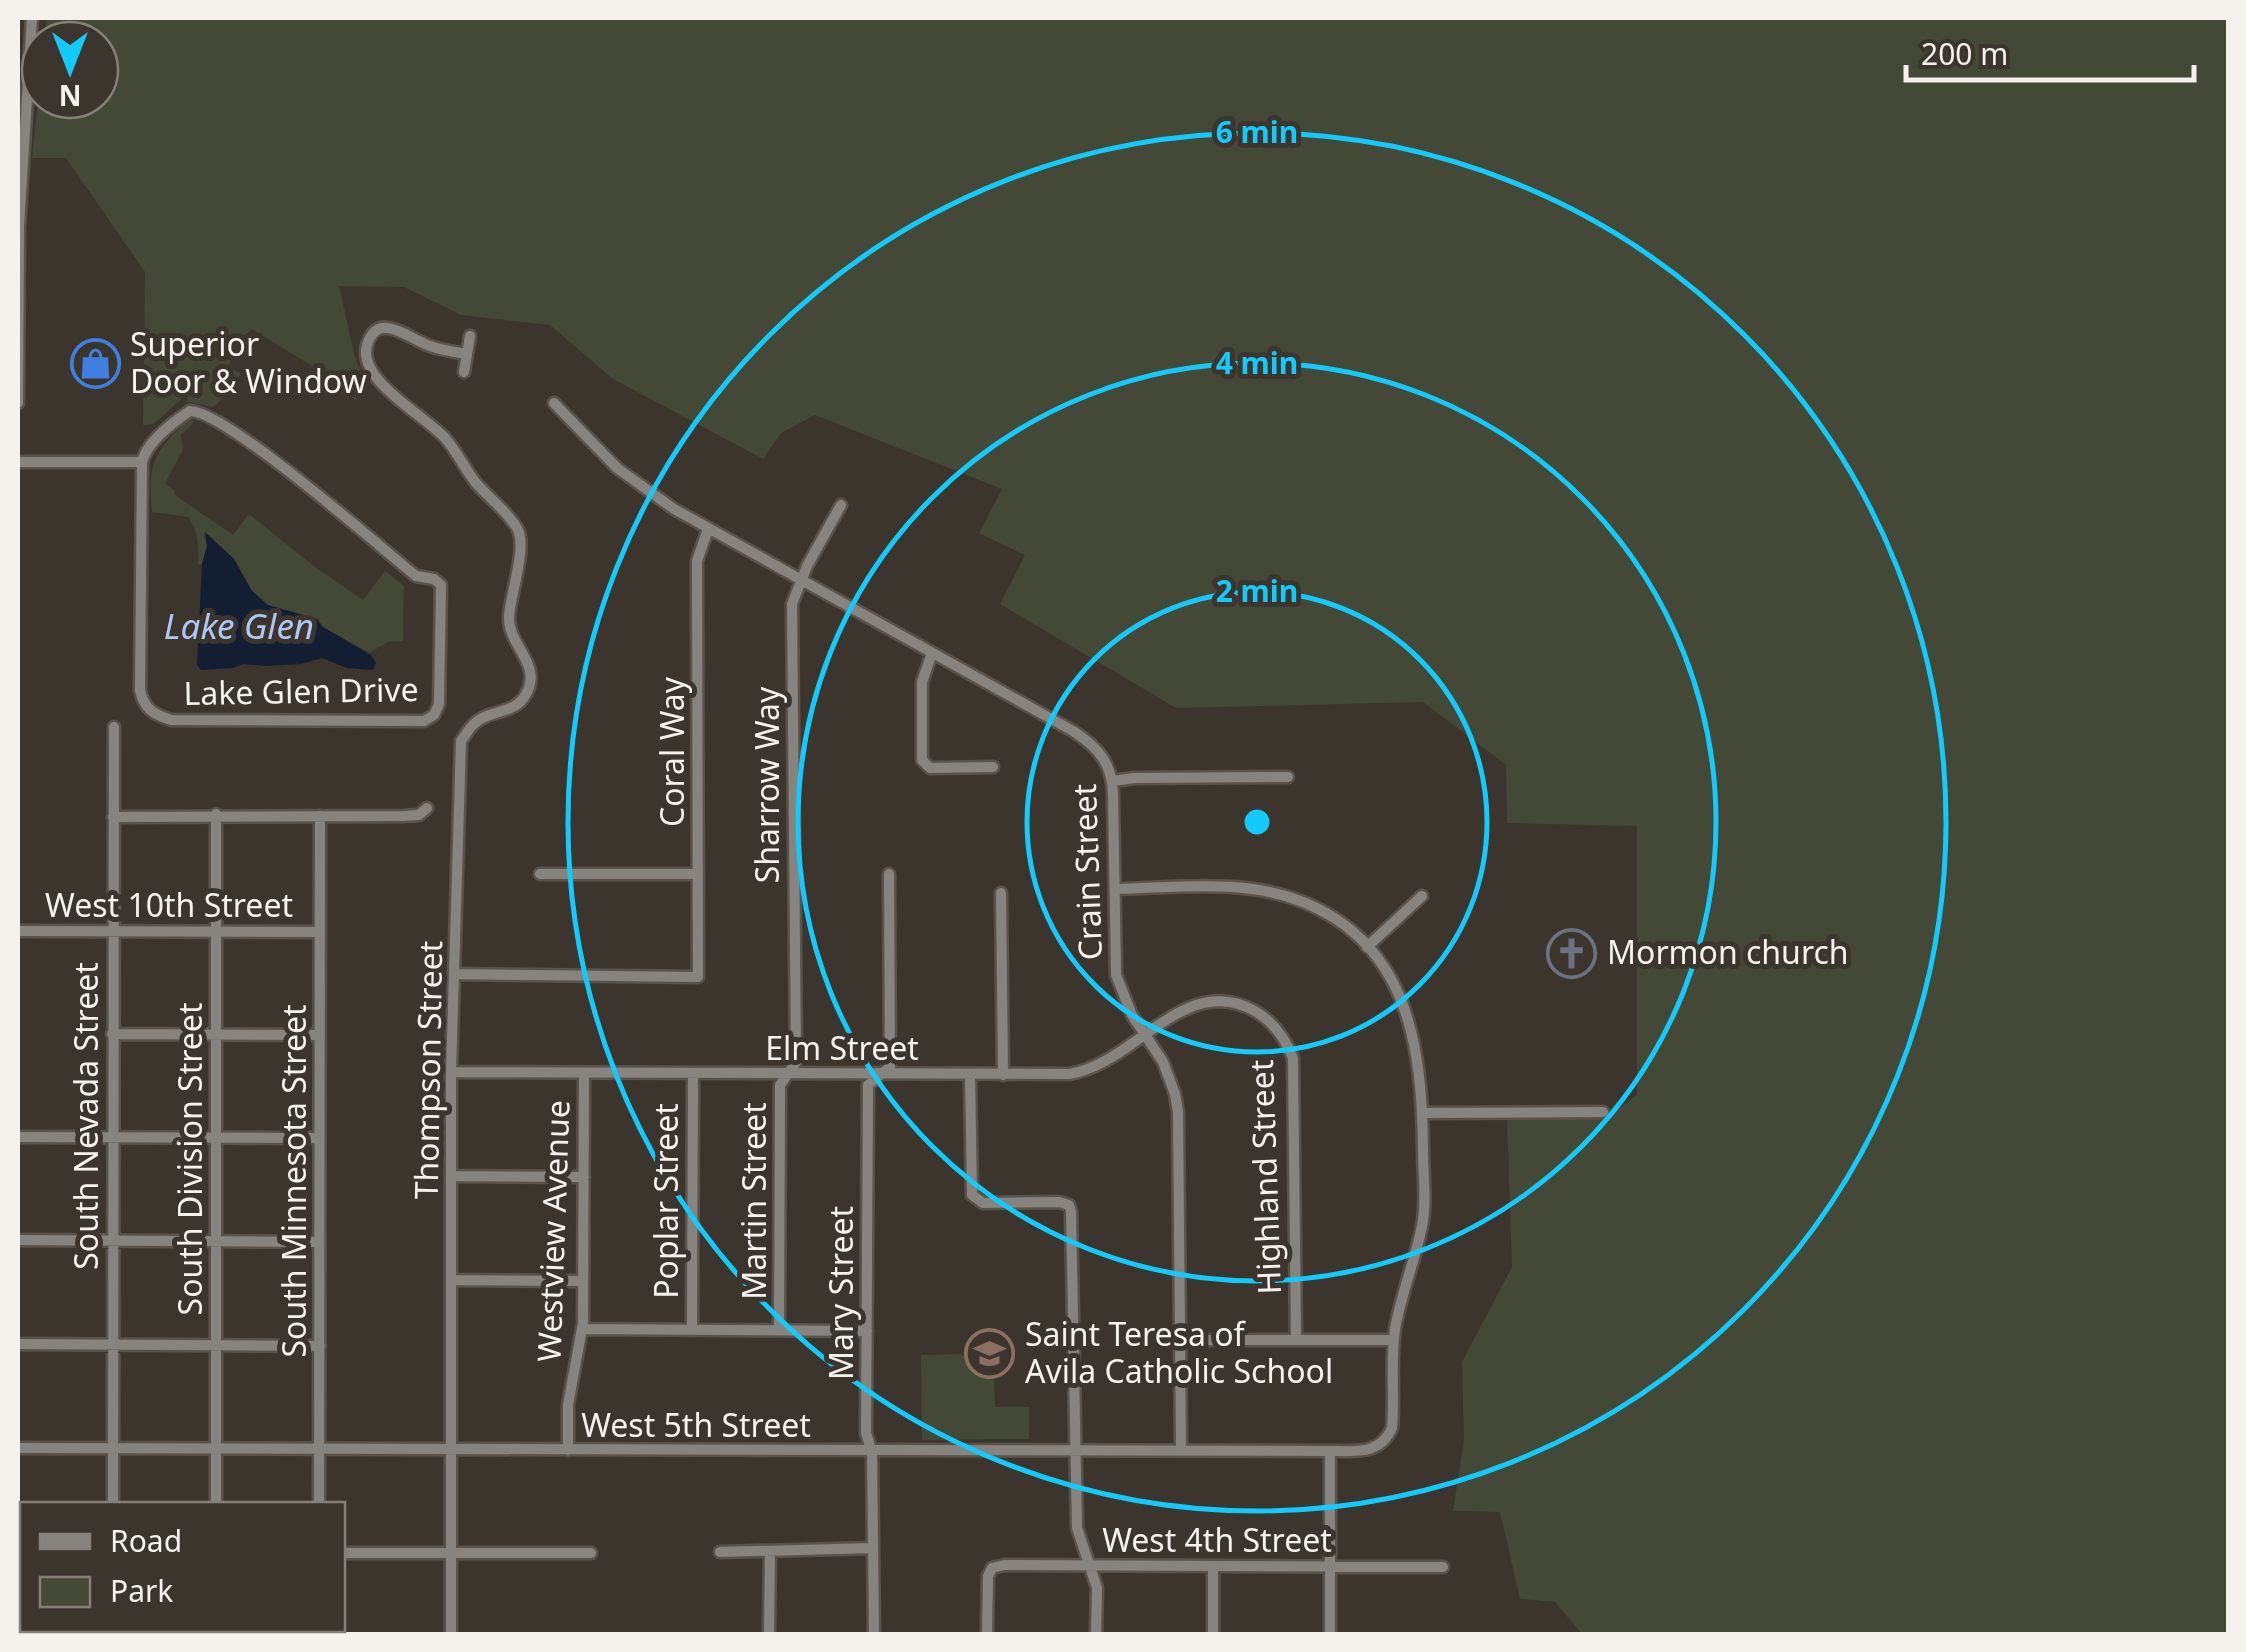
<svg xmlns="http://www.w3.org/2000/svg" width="2246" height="1652" font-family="'Noto Sans',sans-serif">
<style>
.green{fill:#444836}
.water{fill:#131e32}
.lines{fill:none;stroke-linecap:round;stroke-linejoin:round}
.minor-casing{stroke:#5a534c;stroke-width:15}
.minor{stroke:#878480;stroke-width:10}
.ring{fill:none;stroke:#14cafb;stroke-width:5}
.labels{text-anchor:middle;stroke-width:10;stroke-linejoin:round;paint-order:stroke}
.poi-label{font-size:32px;fill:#f5f1ec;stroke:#3c352e;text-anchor:start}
.street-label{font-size:32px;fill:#f5f1ec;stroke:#3c352e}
.water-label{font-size:35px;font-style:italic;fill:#aec7f7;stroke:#3c352e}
.centre{fill:#14cafb;stroke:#3c352e;stroke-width:5}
.ring-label{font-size:30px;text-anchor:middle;font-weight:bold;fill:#14cafb;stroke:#3c352e;stroke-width:10;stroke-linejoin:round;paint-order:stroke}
</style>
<rect width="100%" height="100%" fill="#3c352e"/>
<!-- green -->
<path class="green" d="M47,18h2181v1616h-646l-27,-32 -35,-3 -20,-87 -47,-1 11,-71 -2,-78 50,-95 -5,-148 99,-1 31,-23v-269l-130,-3 -1,-58 -83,-63 -247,6 -176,-104 25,-49 -46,-22 23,-44 -187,-74 -34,18 -18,26 -150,-80 -63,-54 -89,-10 -57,-28 -65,-1 15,67 13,37 -12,11 -14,-17 -89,-55 -29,28 8,4 -4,6 14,6 -14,22 -14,12 -26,-5v-5l6,-9 -39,36 -11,1 2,-153 -79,-114h-34l8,-77v19h60v-60h-56z
M193,420v4l-12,11 2,15 -18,33 9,7 1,5 58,40 16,-21 66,53 48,33 22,-29 19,15 -1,55h-13l-21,12 -46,-26 -6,-8 -49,-14 -16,-14 -18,-32 -30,-25 3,12 -5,18 -4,1c1,-18 1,-33 -10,-48l-36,-5c-4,-49 0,-57 34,-91z
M961,1354l33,24 1,29h34v32l-107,1 -1,-85z"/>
<!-- water -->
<path class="water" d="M205,532l29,27 18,32 16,14 49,14 6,8 48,28 5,8 -3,7 -26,-2 -25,-10 -21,6 -36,2 -22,-2 -10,4 -32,2 -4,-5 5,-101 5,-18z"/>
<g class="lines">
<defs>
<path id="minor" d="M464,372l6,-36
M18,403l1,-176 13,-209
M554,403l63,65 57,41 399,222c25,16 39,32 40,63l3,181 16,40 31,47 12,32 3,18 3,338
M190,411c36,0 190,136 226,165l18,3 7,6 -2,119 -5,11 -10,6 -253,-1c-18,-6 -27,-11 -31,-30l2,-228c5,-20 31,-40 48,-51z
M18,462h124
M932,653l-10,29v78l8,8 63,-1
M1113,781l21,-3 154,-1
M113,817l290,-1 16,-1 8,-7
M540,874h158
M1001,893l2,182
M18,931l302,1
M1367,947l55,-51
M454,974l244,3 -1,-416 11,-32
M112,1034l207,1
M451,1072l618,2c67,-10 115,-103 186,-63 19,11 30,27 38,47l3,282
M970,1075l2,120 11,8 76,-1 10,3 2,6 6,317 20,60 -1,46
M1422,1113l181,-1
M18,1137l301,1
M452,1176l132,1
M18,1240l301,2
M451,1280l132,1
M582,1329l285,2
M692,1330l1,-257
M779,1330l1,-245 16,-23 -4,-458 15,-38 34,-61
M1180,1340h214
M18,1344l302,2
M18,1448l1312,3c26,0 50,4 62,-23 3,-33 -2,-66 3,-99 6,-35 20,-68 27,-103 5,-23 1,-51 1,-76 -1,-100 -13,-205 -120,-248 -59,-24 -127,-14 -188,-13
M568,1450v-45l15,-82 1,-250
M1330,1451v183
M113,1504l1,-777
M216,1504v-690
M319,1504l1,-688
M18,1552h4
M720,1552l153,-4
M342,1553h249
M112,1630v4
M215,1634l1,-4
M318,1634v-4
M451,1634v-562l10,-331c4,-5 8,-13 14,-18 15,-14 40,-8 51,-29 17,-30 -18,-48 -17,-77 1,-22 19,-71 8,-89 -10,-17 -28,-30 -41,-45 -11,-14 -19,-31 -30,-44 -21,-24 -89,-58 -79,-94 11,-36 42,-6 63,1 11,4 25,6 37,8
M769,1634l1,-83
M874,1634l-2,-182 -6,-19 2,-348 22,-18 -1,-193
M987,1634l1,-58 4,-8 12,-3 439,2
M1213,1634v-68"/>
</defs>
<!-- minor casing -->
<use href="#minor" class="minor-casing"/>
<!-- minor -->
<use href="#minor" class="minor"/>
</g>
<!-- distance rings -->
<g class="ring">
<circle cx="1257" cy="822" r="230"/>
<circle cx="1257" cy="822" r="459"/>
<circle cx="1257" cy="822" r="689"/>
</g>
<!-- icons -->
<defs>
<symbol id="shop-ring" viewBox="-11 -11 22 22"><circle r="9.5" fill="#3c352e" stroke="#3f7fe0" stroke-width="1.5"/><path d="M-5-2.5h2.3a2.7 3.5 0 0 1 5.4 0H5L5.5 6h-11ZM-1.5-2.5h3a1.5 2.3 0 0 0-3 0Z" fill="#3f7fe0"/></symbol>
<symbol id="church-ring" viewBox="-11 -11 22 22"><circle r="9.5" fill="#3c352e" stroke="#6b7280" stroke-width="1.5"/><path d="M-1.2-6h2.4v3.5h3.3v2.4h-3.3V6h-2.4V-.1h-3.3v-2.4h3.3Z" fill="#6b7280"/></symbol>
<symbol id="school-ring" viewBox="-11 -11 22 22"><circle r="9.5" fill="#3c352e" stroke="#8d6e63" stroke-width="1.5"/><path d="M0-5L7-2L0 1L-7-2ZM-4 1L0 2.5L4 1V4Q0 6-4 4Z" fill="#8d6e63"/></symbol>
</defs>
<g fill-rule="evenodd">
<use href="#shop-ring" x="68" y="336" width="55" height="55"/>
<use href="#church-ring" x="1544" y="926" width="55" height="55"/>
<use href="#school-ring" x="962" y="1326" width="55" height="55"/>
</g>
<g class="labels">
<!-- poi labels -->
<g class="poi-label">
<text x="130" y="356">Superior<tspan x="130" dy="37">Door &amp; Window</tspan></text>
<text x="1607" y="964">Mormon church</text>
<text x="1025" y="1346">Saint Teresa of<tspan x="1025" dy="37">Avila Catholic School</tspan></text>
</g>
<!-- street labels -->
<g class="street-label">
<text transform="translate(301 692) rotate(-1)" y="11">Lake Glen Drive</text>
<text transform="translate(673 752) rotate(-90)" y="11">Coral Way</text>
<text transform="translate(768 785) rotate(-90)" y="11">Sharrow Way</text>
<text transform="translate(1088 872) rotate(-92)" y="11">Crain Street</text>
<text x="169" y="917">West 10th Street</text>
<text x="842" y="1060">Elm Street</text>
<text transform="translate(429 1070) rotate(-89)" y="11">Thompson Street</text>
<text transform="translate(87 1116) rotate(-90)" y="11">South Nevada Street</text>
<text transform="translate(191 1159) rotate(-90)" y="11">South Division Street</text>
<text transform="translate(1266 1177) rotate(-92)" y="11">Highland Street</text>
<text transform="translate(295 1181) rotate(-90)" y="11">South Minnesota Street</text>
<text transform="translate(667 1201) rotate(-90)" y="11">Poplar Street</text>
<text transform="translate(755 1201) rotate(-90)" y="11">Martin Street</text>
<text transform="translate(554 1231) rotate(-88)" y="11">Westview Avenue</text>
<text transform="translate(842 1293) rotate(-90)" y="11">Mary Street</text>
<text x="696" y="1437">West 5th Street</text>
<text x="1217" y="1552">West 4th Street</text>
</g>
<!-- water labels -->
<g class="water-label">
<text x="239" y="639">Lake Glen</text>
</g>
</g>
<circle cx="1257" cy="822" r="15" class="centre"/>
<g class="ring-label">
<text x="1257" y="143">6 min</text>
<text x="1257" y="374">4 min</text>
<text x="1257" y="602">2 min</text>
</g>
<!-- border -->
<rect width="2246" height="1652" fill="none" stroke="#f5f1ec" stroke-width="40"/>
<!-- legend -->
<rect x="20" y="1502" width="325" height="130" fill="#3c352e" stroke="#86807a" stroke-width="2.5"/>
<rect x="40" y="1534" width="50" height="15" fill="#878480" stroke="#86807a" stroke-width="2.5"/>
<text x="110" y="1552" font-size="30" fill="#f5f1ec">Road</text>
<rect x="40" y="1577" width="50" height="30" fill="#444836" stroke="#86807a" stroke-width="2.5"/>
<text x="110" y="1602" font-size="30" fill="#f5f1ec">Park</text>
<!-- north arrow -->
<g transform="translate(70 70) rotate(180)"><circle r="48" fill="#3c352e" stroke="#86807a" stroke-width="2.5"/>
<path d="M0-8L18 38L0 25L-18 38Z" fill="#14cafb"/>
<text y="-15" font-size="28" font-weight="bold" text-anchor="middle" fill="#f5f1ec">N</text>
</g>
<!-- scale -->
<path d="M1906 65v15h288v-15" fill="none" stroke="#f5f1ec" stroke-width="5"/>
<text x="1921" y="65" font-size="30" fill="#f5f1ec" stroke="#3c352e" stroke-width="8" paint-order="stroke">200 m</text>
</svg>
